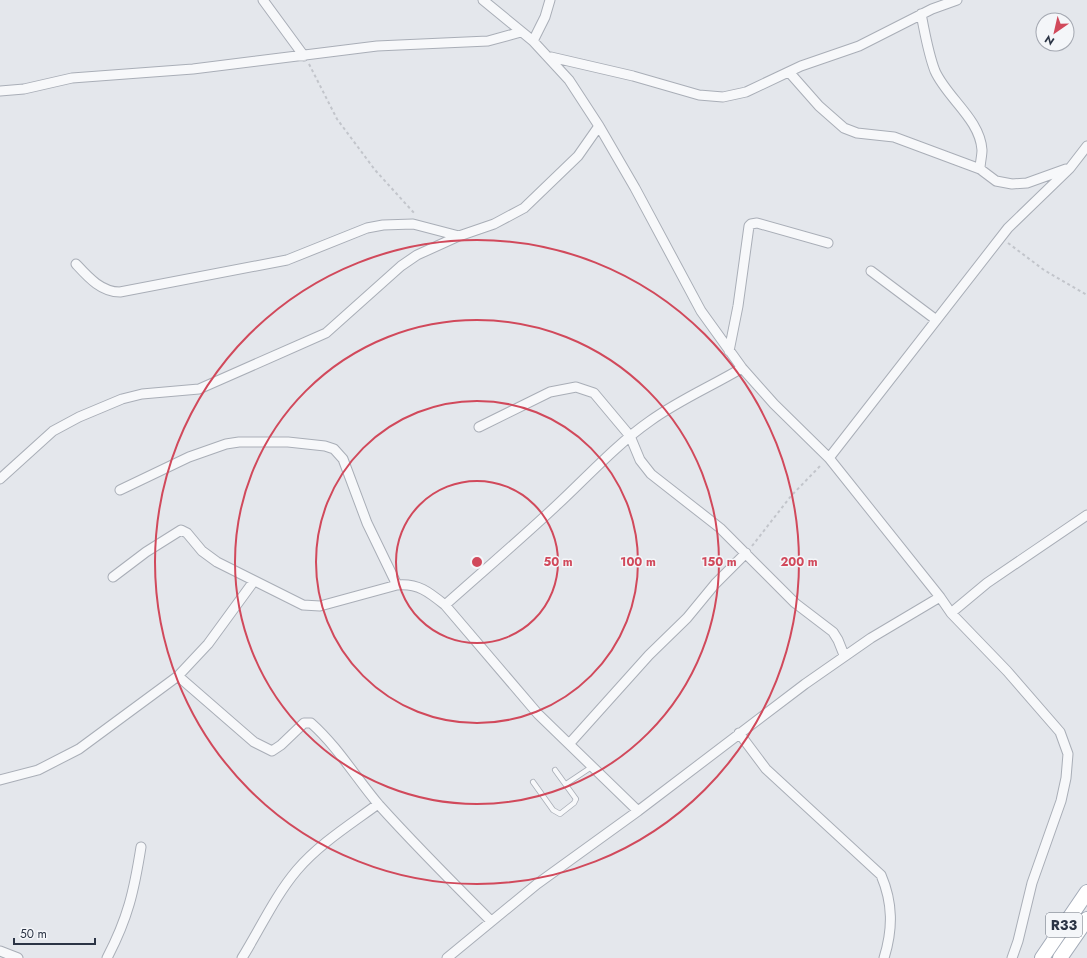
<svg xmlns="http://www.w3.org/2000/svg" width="1087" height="958" font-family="Jost,sans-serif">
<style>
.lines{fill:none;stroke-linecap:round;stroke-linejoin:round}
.lane-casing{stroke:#a9aeb7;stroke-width:6}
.street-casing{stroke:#a9aeb7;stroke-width:11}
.primary-casing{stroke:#a3abb8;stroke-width:16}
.path{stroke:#c2c5cb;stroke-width:2;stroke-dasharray:3 3;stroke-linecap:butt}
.lane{stroke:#f7f8fa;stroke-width:4.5}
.street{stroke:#f7f8fa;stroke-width:9}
.primary{stroke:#fff;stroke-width:14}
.ring{fill:none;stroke:#d1495b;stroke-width:2}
.labels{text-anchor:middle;stroke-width:3;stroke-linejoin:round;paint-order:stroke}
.shield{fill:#f4f6f9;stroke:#676e7b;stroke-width:1}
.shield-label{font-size:14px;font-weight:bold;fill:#2b3445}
.centre{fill:#d1495b;stroke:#f4f6f9;stroke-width:2}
.ring-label{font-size:12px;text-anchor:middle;font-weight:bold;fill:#d1495b;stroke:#f4f6f9;stroke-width:3;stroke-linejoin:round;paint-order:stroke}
</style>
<rect width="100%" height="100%" fill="#e4e7ec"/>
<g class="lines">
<defs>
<path id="lane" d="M533,782l20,28 7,4 14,-11 2,-4 -21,-29
M566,784l27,-18"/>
<path id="street" d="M263,0l41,56
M921,14c4,19 7,39 14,57 12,27 45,48 47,79 0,6 -2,13 -2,19
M533,41l12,-24 5,-17
M551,57l82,19 66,19 24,2 23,-5 55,-26 58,-20 73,-37 25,-9
M789,72l30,34 25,22 13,5 37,4 86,32 16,12 16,3 15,-1 39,-14
M0,91l24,-2 48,-11 121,-9 184,-23 111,-5 33,-9
M76,264c12,13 25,28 44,28l167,-32 80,-32 16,-3 30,-1 46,12
M871,271l64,48
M729,351l9,-45 11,-80 2,-2 6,-1 71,20
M479,427l71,-35 26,-5 18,6 36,43 10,24 11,14 69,54 75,75 38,29 5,8 6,15
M829,458l179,-230 62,-60 17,-22
M0,479l53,-48 26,-14 43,-18 20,-5 57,-5 127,-56 75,-67 16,-11 42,-19 35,-12 30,-16 54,-52 21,-30
M120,490l69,-33 37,-13 13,-2h49l37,4 9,3 9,10 24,64 30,62
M113,577l33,-25 35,-22 6,3 15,18 15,11 86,43 17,1 77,-21c21,-2 32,7 48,20l93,109 100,97
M940,597l11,16 56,58 53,61 8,22 -2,24 -5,23 -29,82 -14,58 -6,17
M445,605c38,-34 76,-66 113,-101 30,-28 59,-60 92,-83 29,-21 62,-35 92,-53
M951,613l36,-30 100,-68
M178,676l76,66 18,9 9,-6 23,-22h7c27,24 45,55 68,82 36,40 74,78 112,116
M739,733l27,36 115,106c12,28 12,54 3,83
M570,743l79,-88 38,-37 28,-34 31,-31
M0,780l38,-10 41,-21 99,-73 30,-32 46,-63
M0,951l18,7
M107,958c21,-40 27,-67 34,-111
M242,958c18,-29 33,-62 55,-88 22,-26 54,-46 81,-66
M447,958l90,-74 101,-73 167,-127 66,-46 69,-41 -111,-139 -55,-54 -32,-36 -41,-57 -66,-123 -36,-62 -30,-46 -36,-39 -50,-41"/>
<path id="primary" d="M1042,958l45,-66
M1060,958l27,-39"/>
</defs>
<!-- lane casing -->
<use href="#lane" class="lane-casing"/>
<!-- street casing -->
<use href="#street" class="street-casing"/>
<!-- primary casing -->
<use href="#primary" class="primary-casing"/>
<!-- path -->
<path class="path" d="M309,64l28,55 38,51 40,44
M1008,243l36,27 43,25
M752,546l39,-50 31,-32"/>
<!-- lane -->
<use href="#lane" class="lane"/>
<!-- street -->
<use href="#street" class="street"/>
<!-- primary -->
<use href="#primary" class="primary"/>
</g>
<!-- distance rings -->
<g class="ring">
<circle cx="477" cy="562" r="81"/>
<circle cx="477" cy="562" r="161"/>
<circle cx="477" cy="562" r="242"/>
<circle cx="477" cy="562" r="322"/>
</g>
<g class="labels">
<!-- shield labels -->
<rect class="shield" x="1046" y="913" width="36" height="24" rx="3"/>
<g class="shield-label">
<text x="1064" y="930">R33</text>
</g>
</g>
<circle cx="477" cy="562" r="6" class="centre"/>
<g class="ring-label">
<text x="558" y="566">50 m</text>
<text x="638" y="566">100 m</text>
<text x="719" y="566">150 m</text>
<text x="799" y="566">200 m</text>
</g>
<!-- north arrow -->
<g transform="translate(1055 32) rotate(214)"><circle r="19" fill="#f4f6f9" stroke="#a4a8b1"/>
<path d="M0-3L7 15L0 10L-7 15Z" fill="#d1495b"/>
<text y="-6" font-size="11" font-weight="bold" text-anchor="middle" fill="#2b3445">N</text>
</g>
<!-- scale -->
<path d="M14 938v6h81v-6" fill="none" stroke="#2b3445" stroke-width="2"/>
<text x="20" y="938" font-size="12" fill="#2b3445" stroke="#f4f6f9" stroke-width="3" paint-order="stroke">50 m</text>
</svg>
